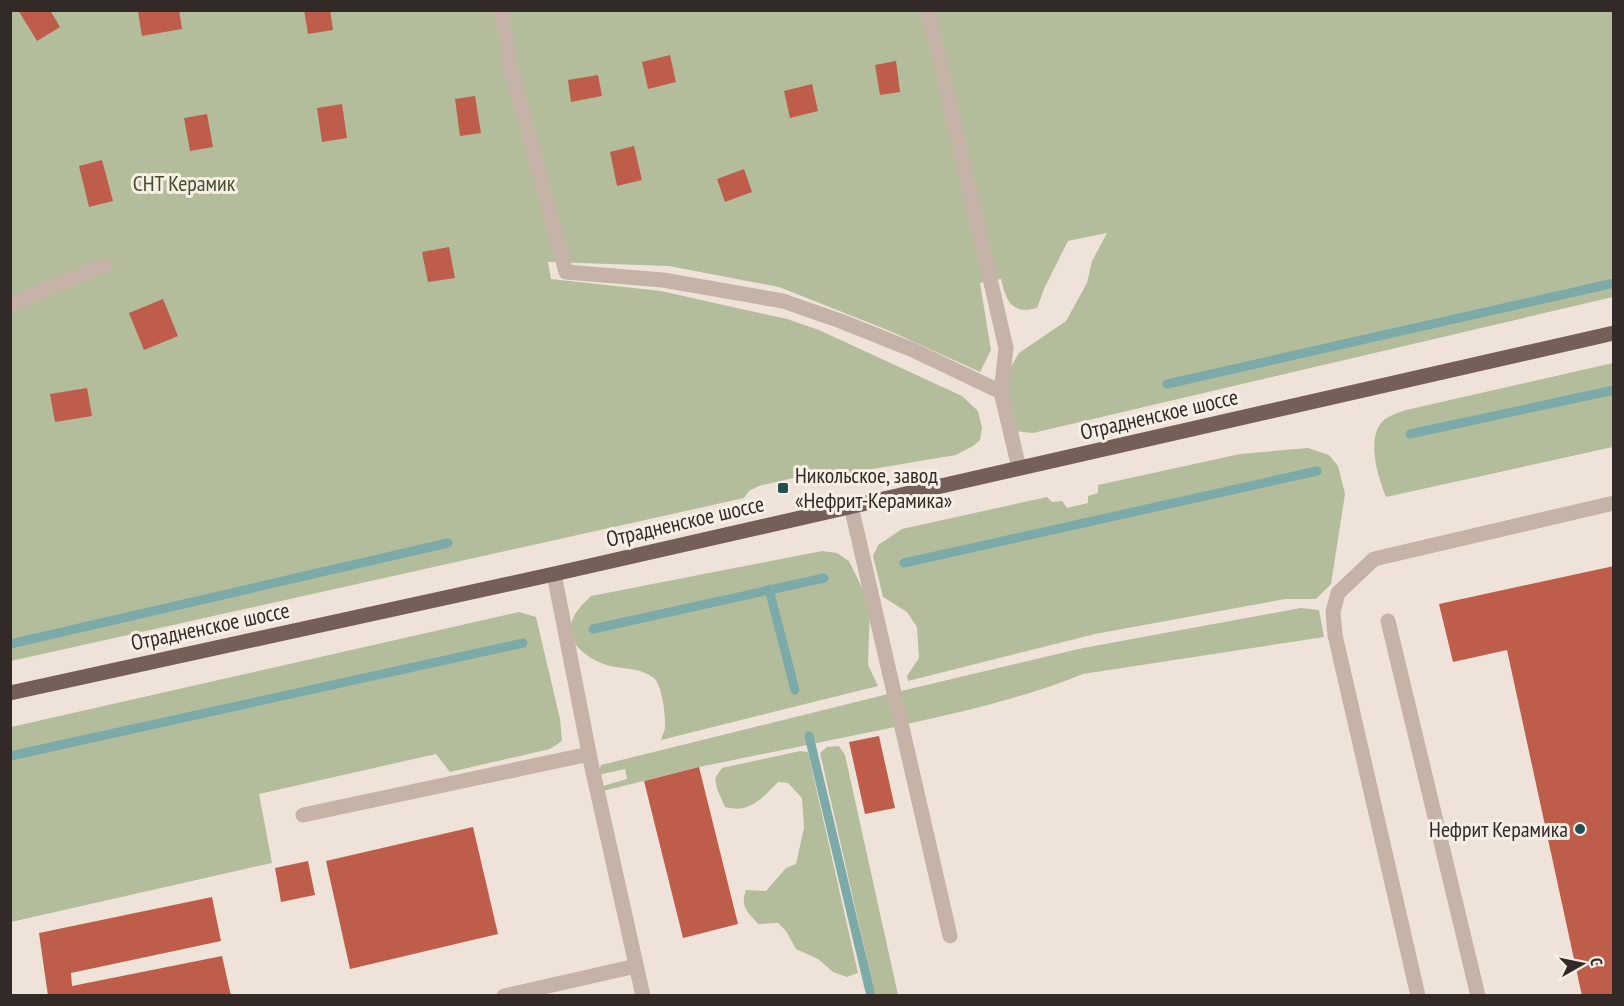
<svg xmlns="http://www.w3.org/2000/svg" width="1624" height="1006" font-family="'PT Sans Narrow',sans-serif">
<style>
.green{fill:#b4bd9b}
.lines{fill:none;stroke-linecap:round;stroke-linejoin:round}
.stream{stroke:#7baaa8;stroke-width:9}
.building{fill:#bd5d4a}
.minor{stroke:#c6b3a7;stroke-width:15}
.major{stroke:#746059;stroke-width:15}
.poi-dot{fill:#1f5151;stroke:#f7eee5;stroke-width:2}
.labels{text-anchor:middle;stroke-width:6;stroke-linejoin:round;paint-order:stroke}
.park-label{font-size:22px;fill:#454f2c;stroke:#f7eee5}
.street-label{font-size:22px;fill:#332a27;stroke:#f7eee5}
.poi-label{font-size:22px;fill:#332a27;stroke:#f7eee5;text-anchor:start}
</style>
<rect width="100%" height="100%" fill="#efe3d9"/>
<!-- green -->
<path class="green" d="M10,11h1603v286l-580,136 -19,-2 -9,-14 4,-47 10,-17 47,-32 21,-38 5,-22 15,-28 -39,8 -24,48 -7,19c-26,7 -31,-8 -36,-29l-21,4 11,67 -11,22 -90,-41 -111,-44 -110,-21 -121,-4 3,17 110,12 126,28 32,11 143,66 16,15 4,17 -2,12 -7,6 -17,9 -155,26 -8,-3 -34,8 -10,5 -5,7 -733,163z
M1613,363v84l-227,50c-8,-20 -21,-60 -2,-77 6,-5 16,-8 22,-10z
M1308,448l21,7 9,11 7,28 -14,90 -15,15h-31l-190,35 -187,47 -1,-5 12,-18 -2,-31 -10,-15 -24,-15 -10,-41 5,-11 24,-16 145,-32 5,5 10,-1 5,7 21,-5v-7l10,-3v-8l142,-31z
M822,551l15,2 12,8 21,43 -2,61 10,21 -217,54c1,-4 4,-9 4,-13 1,-10 -3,-42 -11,-49 -13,-10 -30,-9 -44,-12 -19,-5 -46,-22 -38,-45 3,-10 12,-18 19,-25z
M1301,608l18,2 5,27 -241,37c-57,23 -116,37 -176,50l-6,-33 182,-43z
M519,612l17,5 24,102 2,22 -12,8 -100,23 -14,-18 -177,40 13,69 -261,59v-195z
M888,694l7,33 -196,40 -96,24v-5l24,-7 -2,-10 -27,6 3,-10z
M839,746l6,9 53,240h-23l-55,-242 7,-6z
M800,751l8,1 50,221 -11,4 -14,-5 -15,-13 -22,-10 -10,-18 -8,-8 -20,1c-11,-13 -18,-17 -12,-34l20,1 20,-23 10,-4 8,-36 -2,-30 -14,-15 -10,-1c-16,16 -28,32 -53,25l-8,-18 -2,-11 7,-10z"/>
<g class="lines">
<!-- stream -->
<path class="stream" d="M1167,384l447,-101
M1410,434l204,-44
M904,563l413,-92
M769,589l26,101
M593,629l231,-51
M10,644l438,-101
M809,736l62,260
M10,756l513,-113"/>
</g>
<!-- building -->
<path class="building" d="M18,10h32l10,17 -23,14z
M144,10h35l3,19 -40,7 -4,-25z
M304,10h26l3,20 -25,4z
M670,55l6,27 -28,7 -6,-27z
M896,61l4,31 -20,3 -5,-30z
M598,75l4,21 -31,6 -3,-22z
M812,84l6,27 -28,7 -6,-27z
M475,96l6,37 -21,3 -5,-37z
M342,104l5,34 -25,4 -5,-34z
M207,114l6,33 -23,4 -6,-33z
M634,146l8,34 -25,6 -7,-34z
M102,160l11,41 -24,6 -10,-41z
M744,169l8,23 -27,10 -8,-23z
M449,247l6,31 -27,4 -6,-30z
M163,299l15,37 -34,14 -15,-37z
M87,388l5,28 -37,6 -5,-28z
M1614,566v430h-32l-75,-346 -54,12 -14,-58z
M879,736l16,72 -30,6 -16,-72z
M699,767l39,157 -55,14 -39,-157z
M473,827l25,107 -148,35 -24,-108z
M308,861l7,34 -34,7 -6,-34z
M212,897l9,44 -150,32 1,13 150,-30 9,40h-183l-9,-63z"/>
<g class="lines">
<!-- minor -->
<path class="minor" d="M501,10l10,59 55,203 97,8 120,21 60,21 70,28 88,42 18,76
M928,10l78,338 -5,44
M10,305l95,-40
M851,506l99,430
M554,574l37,189 52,233
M1388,621l90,375
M303,815l286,-61
M504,996l132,-30
M1418,996l-83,-361 -2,-23 5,-19 36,-34 240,-56"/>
<!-- major -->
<path class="major" d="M10,693l544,-119 1060,-241"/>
</g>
<!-- markers -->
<g class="poi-dot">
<rect x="777" y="482" width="12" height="12" rx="3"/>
<circle cx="1580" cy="829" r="6"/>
</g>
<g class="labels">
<!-- park labels -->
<g class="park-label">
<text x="184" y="191">СНТ Керамик</text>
</g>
<!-- street labels -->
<g class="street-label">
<text transform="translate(1159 414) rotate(-13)" y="8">Отрадненское шоссе</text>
<text transform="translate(685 521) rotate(-13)" y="8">Отрадненское шоссе</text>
<text transform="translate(210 626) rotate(-12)" y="8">Отрадненское шоссе</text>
</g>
<!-- poi labels -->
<g class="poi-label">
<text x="795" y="483">Никольское, завод<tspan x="795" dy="25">«Нефрит-Керамика»</tspan></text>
<text x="1568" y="837" text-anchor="end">Нефрит Керамика</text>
</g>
</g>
<!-- border -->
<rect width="1624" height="1006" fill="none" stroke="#332a27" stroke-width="24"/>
<!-- north arrow -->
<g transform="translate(1582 964) rotate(81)" stroke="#f7eee5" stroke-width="4.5" paint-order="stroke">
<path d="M0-4.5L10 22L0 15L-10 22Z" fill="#332a27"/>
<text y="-9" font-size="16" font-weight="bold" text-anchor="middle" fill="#332a27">С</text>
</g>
</svg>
